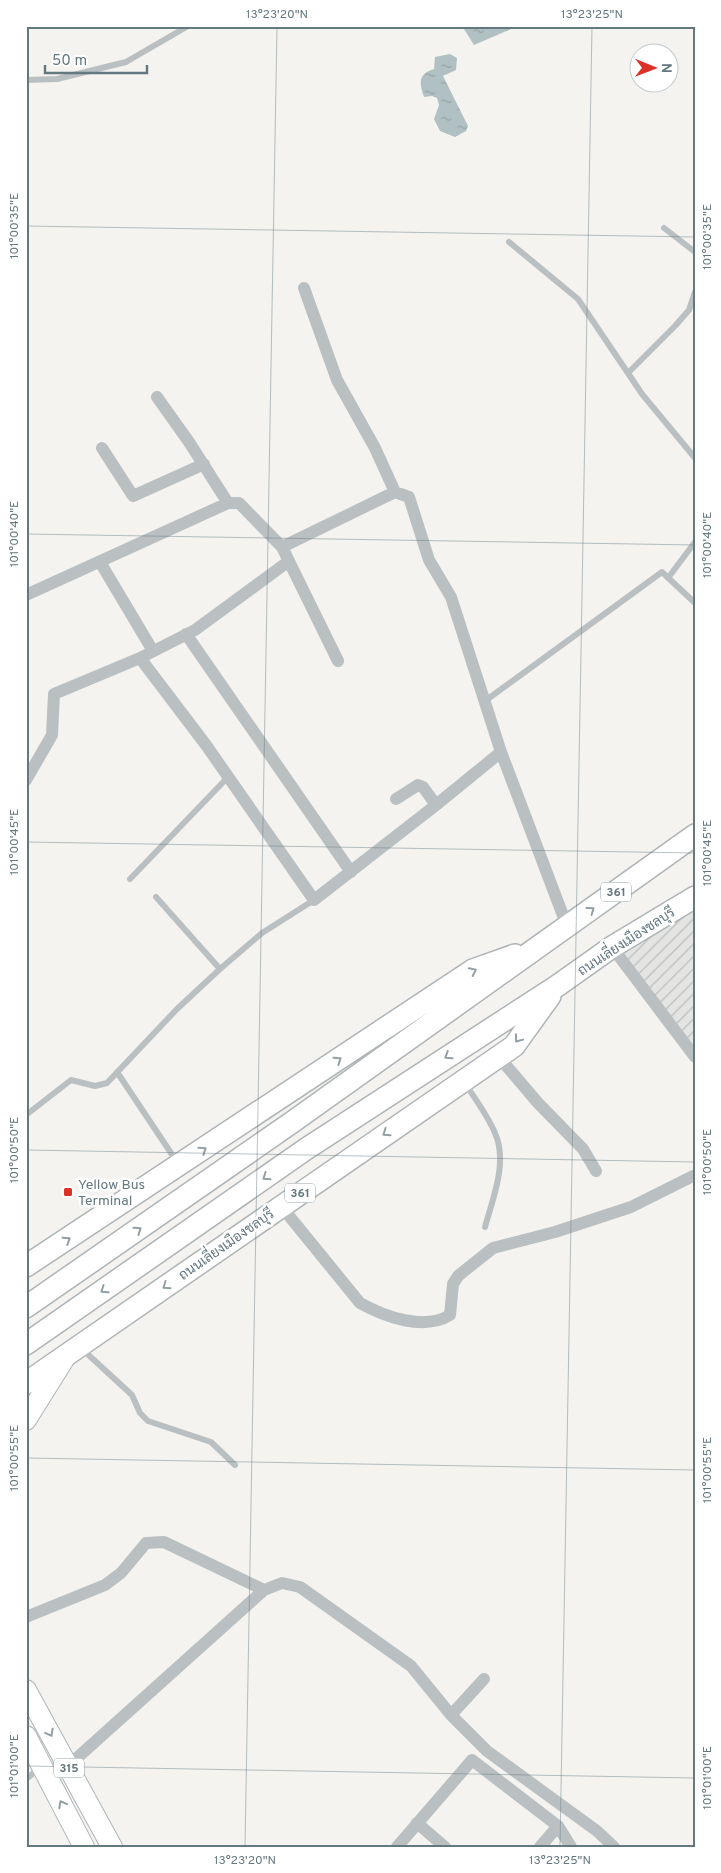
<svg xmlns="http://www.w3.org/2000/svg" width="721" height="1873" font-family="Overpass,Sarabun,sans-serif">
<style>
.industrial{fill:url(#industrial-furrows)}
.water{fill:url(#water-ripples)}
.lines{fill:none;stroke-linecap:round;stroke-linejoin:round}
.primary-casing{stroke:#aeb4b7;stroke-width:22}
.trunk-casing{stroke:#aeb3b5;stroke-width:24}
.service{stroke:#bac0c2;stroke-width:6}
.minor{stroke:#bac0c2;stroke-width:12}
.primary{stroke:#fff;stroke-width:20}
.trunk{stroke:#fff;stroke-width:21}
.oneway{stroke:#92a0a6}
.ticks{fill:none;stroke:#647880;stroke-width:1;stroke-opacity:0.45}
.poi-dot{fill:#dc3127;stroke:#fff;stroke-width:2}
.labels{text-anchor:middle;stroke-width:5;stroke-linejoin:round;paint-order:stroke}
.shield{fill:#fff;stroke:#92a0a6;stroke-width:1}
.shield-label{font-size:12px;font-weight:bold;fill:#647880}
.street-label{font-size:14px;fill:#647880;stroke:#fff}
.poi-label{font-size:14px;fill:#647880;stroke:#fff;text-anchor:start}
.neatline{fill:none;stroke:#647880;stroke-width:2}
.ticks-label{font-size:12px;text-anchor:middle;fill:#647880}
</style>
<defs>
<pattern id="industrial-furrows" width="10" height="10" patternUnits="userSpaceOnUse" patternTransform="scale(1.25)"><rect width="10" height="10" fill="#e4e5e3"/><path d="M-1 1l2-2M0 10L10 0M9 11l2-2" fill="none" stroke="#bcbebd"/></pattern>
<pattern id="water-ripples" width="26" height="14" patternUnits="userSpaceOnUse" patternTransform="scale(1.25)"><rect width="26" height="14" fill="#b1c1c3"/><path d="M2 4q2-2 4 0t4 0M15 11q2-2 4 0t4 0" fill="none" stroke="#94a2a4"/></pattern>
</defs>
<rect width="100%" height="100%" fill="#f4f3f0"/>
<!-- industrial -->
<path class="industrial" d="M695,898v150l-85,-93z"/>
<!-- water -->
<path class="water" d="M462,26h56l-44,19z
M450,54l7,4 -1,12 -13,6 25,50 -2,5 -11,6 -15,-6 -6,-12 5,-14 -2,-7 -5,-2 -8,1c-5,-14 -6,-23 10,-28l1,-12z"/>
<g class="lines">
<defs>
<path id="primary" d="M26,1420l40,-64
M26,1690l86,157
M26,1736l58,111"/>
<path id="trunk" d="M26,1266l447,-296 42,-15
M26,1307l265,-184 404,-288
M26,1344l280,-195 251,-163 55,-39 83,-50
M26,1383l488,-337 36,-50"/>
</defs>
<!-- primary casing -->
<use href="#primary" class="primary-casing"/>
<!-- trunk casing -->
<use href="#trunk" class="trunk-casing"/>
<!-- service -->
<path class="service" d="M26,80l31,-1 69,-17 62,-36
M664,228l31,24
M509,242l69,57 64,95 53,64
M629,372l46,-46 14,-16 6,-18
M668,578l27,-36
M485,701l177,-129 33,31
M130,879l99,-103
M156,897l64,72
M117,1072l60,90
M465,1083c10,16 23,33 30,50 13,29 -2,65 -10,94
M26,1115l45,-35 24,6 12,-3 70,-74 43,-40 42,-36 52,-33
M82,1349l50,46 8,18 8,8 63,21 24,23
M26,1779l13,-10"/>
<!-- minor -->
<path class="minor" d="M304,288l33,92 38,68 20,44
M157,397l32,45 39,61
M102,448l31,48 71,-32
M282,547l113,-55 14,5 20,63 22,37 50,155 66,174
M100,562l53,89
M26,595l202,-92h11l43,44 56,114
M186,634l165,238
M140,658l66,87 108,155 122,-95 65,-53
M26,780l26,-45 2,-41 86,-36 55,-28 94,-69
M396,799l22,-14 5,2 13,18
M612,947l83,110
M498,1056l40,47 45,46 13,22
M281,1206l79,97c25,14 64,28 90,12l3,-31 5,-8 35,-28 62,-16 76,-25 64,-32
M26,1617l79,-32 16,-12 25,-30 18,-1 100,48
M451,1715l33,-36
M68,1766l196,-176 18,-7 18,4 111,79 40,49 36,36 110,80 17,16
M417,1823l28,24
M397,1847l75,-87 86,66 13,21
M540,1847l18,-21"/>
<!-- primary -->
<use href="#primary" class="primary"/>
<!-- trunk -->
<use href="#trunk" class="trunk"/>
</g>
<!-- one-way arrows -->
<defs><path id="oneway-chevron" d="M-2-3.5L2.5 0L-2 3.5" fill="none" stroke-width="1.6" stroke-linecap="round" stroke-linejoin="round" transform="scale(1.25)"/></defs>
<g class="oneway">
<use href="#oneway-chevron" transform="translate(591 910) rotate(-36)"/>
<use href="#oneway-chevron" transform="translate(473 971) rotate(-26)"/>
<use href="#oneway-chevron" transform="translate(518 1039) rotate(127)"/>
<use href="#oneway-chevron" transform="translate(448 1056) rotate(147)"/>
<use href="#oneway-chevron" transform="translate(338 1060) rotate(-34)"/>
<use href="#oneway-chevron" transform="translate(386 1133) rotate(145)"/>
<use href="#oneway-chevron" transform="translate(203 1150) rotate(-34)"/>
<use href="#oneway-chevron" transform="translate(266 1177) rotate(145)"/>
<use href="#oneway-chevron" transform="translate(138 1230) rotate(-35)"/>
<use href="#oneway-chevron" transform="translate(67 1240) rotate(-33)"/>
<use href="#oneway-chevron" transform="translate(166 1286) rotate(145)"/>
<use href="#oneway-chevron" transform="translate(104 1290) rotate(145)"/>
<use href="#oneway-chevron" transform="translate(50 1733) rotate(61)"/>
<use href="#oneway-chevron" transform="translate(62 1804) rotate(-118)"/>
</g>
<!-- ticks -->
<path class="ticks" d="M26,226l669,11M26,534l669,11M26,842l669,11M26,1150l669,12M26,1458l669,12M26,1766l669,12M245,1847l32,-1821M560,1847l32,-1821"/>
<!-- markers -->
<rect class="poi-dot" x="63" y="1187" width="10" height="10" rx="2.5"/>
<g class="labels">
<!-- shield labels -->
<g class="shield">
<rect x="601" y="882.5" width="30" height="19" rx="4"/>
<rect x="285" y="1183.5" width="30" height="19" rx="4"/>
<rect x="54" y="1758.5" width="30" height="19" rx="4"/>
</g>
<g class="shield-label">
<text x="616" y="896">361</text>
<text x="300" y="1197">361</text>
<text x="69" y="1772">315</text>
</g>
<!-- street labels -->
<g class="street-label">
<text transform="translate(626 941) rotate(-33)" y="5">ถนนเลี่ยงเมืองชลบุรี</text>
<text transform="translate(226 1244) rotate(-35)" y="5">ถนนเลี่ยงเมืองชลบุรี</text>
</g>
<!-- poi labels -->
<g class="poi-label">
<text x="78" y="1189">Yellow Bus<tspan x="78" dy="16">Terminal</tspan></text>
</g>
</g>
<!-- border -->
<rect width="721" height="1873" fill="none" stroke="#ffffff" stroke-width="55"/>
<!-- north arrow -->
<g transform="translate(654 68) rotate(91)"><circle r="24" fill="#ffffff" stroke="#c1c9cc"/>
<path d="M0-4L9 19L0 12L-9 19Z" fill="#dc3127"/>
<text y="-8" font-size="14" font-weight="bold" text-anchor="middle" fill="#647880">N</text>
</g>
<!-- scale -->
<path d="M45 65v8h102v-8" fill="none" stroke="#647880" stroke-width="2.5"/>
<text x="52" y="65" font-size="15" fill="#647880" stroke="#ffffff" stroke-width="4" paint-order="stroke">50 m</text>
<rect x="28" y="28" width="666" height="1818" class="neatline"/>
<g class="ticks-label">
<text x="277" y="18">13°23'20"N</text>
<text x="592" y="18">13°23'25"N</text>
<text transform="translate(14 226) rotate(-90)" y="4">101°00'35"E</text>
<text transform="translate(707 237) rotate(-90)" y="4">101°00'35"E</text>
<text transform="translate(14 534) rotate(-90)" y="4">101°00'40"E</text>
<text transform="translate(707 545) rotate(-90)" y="4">101°00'40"E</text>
<text transform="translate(14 842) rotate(-90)" y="4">101°00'45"E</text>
<text transform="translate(707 853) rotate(-90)" y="4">101°00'45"E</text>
<text transform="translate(14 1150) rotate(-90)" y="4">101°00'50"E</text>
<text transform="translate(707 1162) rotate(-90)" y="4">101°00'50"E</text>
<text transform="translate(14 1458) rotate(-90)" y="4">101°00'55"E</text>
<text transform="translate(707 1470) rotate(-90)" y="4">101°00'55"E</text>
<text transform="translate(14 1766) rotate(-90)" y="4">101°01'00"E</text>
<text transform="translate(707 1778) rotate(-90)" y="4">101°01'00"E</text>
<text x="245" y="1864">13°23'20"N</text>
<text x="560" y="1864">13°23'25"N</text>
</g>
</svg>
